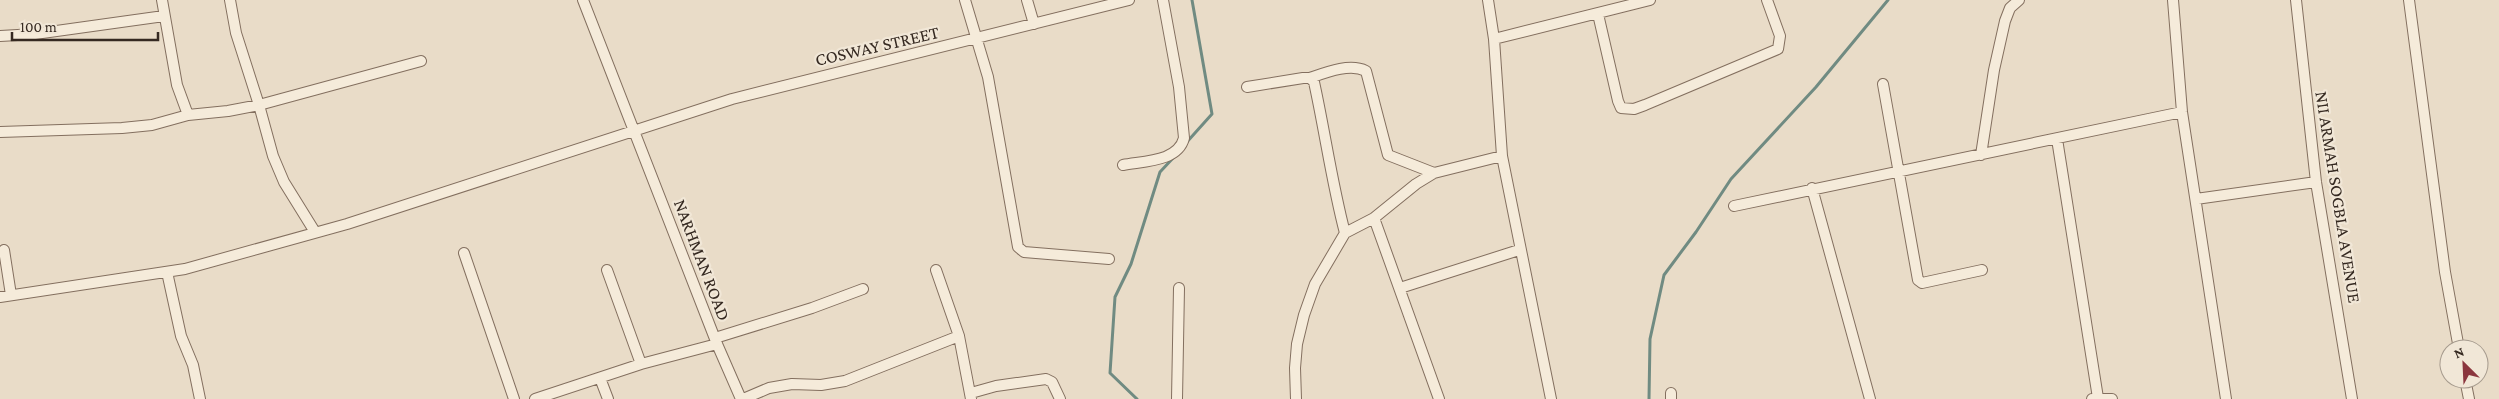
<svg xmlns="http://www.w3.org/2000/svg" width="2499" height="399" font-family="'Crimson Pro',serif">
<style>
.lines{fill:none;stroke-linecap:round;stroke-linejoin:round}
.stream{stroke:#708b82;stroke-width:3}
.minor-casing{stroke:#836f5f;stroke-width:12}
.minor{stroke:#f5ebda;stroke-width:10}
.labels{text-anchor:middle;stroke-width:4.5;stroke-linejoin:round;paint-order:stroke}
.street-label{font-size:18px;fill:#352921;stroke:#f1e7d7}
</style>
<rect width="100%" height="100%" fill="#e9dcc8"/>
<g class="lines">
<!-- stream -->
<path class="stream" d="M1186,143l26,-29 -20,-114
M1137,399l-27,-26 5,-76 16,-33 29,-92 14,-15
M1649,399l1,-60 14,-64 32,-43 35,-53 85,-92 72,-87"/>
<defs>
<path id="minor" d="M162,0l15,85 11,30
M230,0l6,33 23,72 162,-44
M583,0l134,344 24,55
M965,0l23,77 30,170 6,5 85,7
M1027,0l7,24
M1488,0l6,39 8,117 49,243
M2173,0l9,112 44,287
M2296,0l20,182 36,217
M2409,0l36,272 14,77
M1598,14l20,87 3,7 13,1 11,-4 133,-56 2,-13 -13,-36
M0,36l35,-2 129,-18
M1494,39l156,-39
M1310,78c17,-6 40,-15 56,-7l22,84 46,18
M1883,84l35,196 4,3 60,-13
M1247,87l56,-9h7l4,4c11,50 18,102 31,151
M0,132l122,-4 30,-3 36,-10 40,-4 31,-6 14,51 11,26 31,50
M2057,139l41,259
M1981,155l13,-85 11,-49 5,-13 9,-8
M1123,165c20,-4 55,-3 61,-27l-5,-51 -16,-87
M1812,188l58,211
M2196,199l120,-17
M1734,206l448,-94
M1374,218l65,181
M4,250l7,45
M464,253l50,146
M607,270l34,94
M936,270l23,66 12,63
M167,272l14,64 12,29 7,34
M1400,288l119,-38
M0,297l185,-28 162,-45 385,-125 397,-99
M715,338l97,-30 51,-19
M600,378l8,21
M2465,379l4,20
M971,393l25,-7 50,-7 6,3 8,17
M1671,393v6
M535,399l106,-35 76,-20
M743,399l26,-11 23,-4 29,1 24,-4 114,-45
M1177,399l2,-111
M1296,399l-1,-31 2,-24 7,-29 11,-31 30,-51 29,-15 42,-34 18,-11 68,-17
M2092,399h20"/>
</defs>
<!-- minor casing -->
<use href="#minor" class="minor-casing"/>
<!-- minor -->
<use href="#minor" class="minor"/>
</g>
<g class="labels">
<!-- street labels -->
<g class="street-label">
<text transform="translate(877 46) rotate(-13)" y="6">COSWAY STREET</text>
<text transform="translate(2338 197) rotate(81)" y="6">NII ARMAH SOGBLA AVENUE</text>
<text transform="translate(702 260) rotate(69)" y="6">NARHMAN ROAD</text>
</g>
</g>
<!-- north arrow -->
<g transform="translate(2464 364) rotate(336)"><circle r="24" fill="#f1e7d7" stroke="#a69b8e"/>
<path d="M0-4L9 19L0 12L-9 19Z" fill="#8b363e"/>
<text y="-8" font-size="14" font-weight="bold" text-anchor="middle" fill="#352921">N</text>
</g>
<!-- scale -->
<path d="M12 32v8h146v-8" fill="none" stroke="#352921" stroke-width="2.5"/>
<text x="20" y="32" font-size="15" fill="#352921" stroke="#f1e7d7" stroke-width="4" paint-order="stroke">100 m</text>
</svg>
